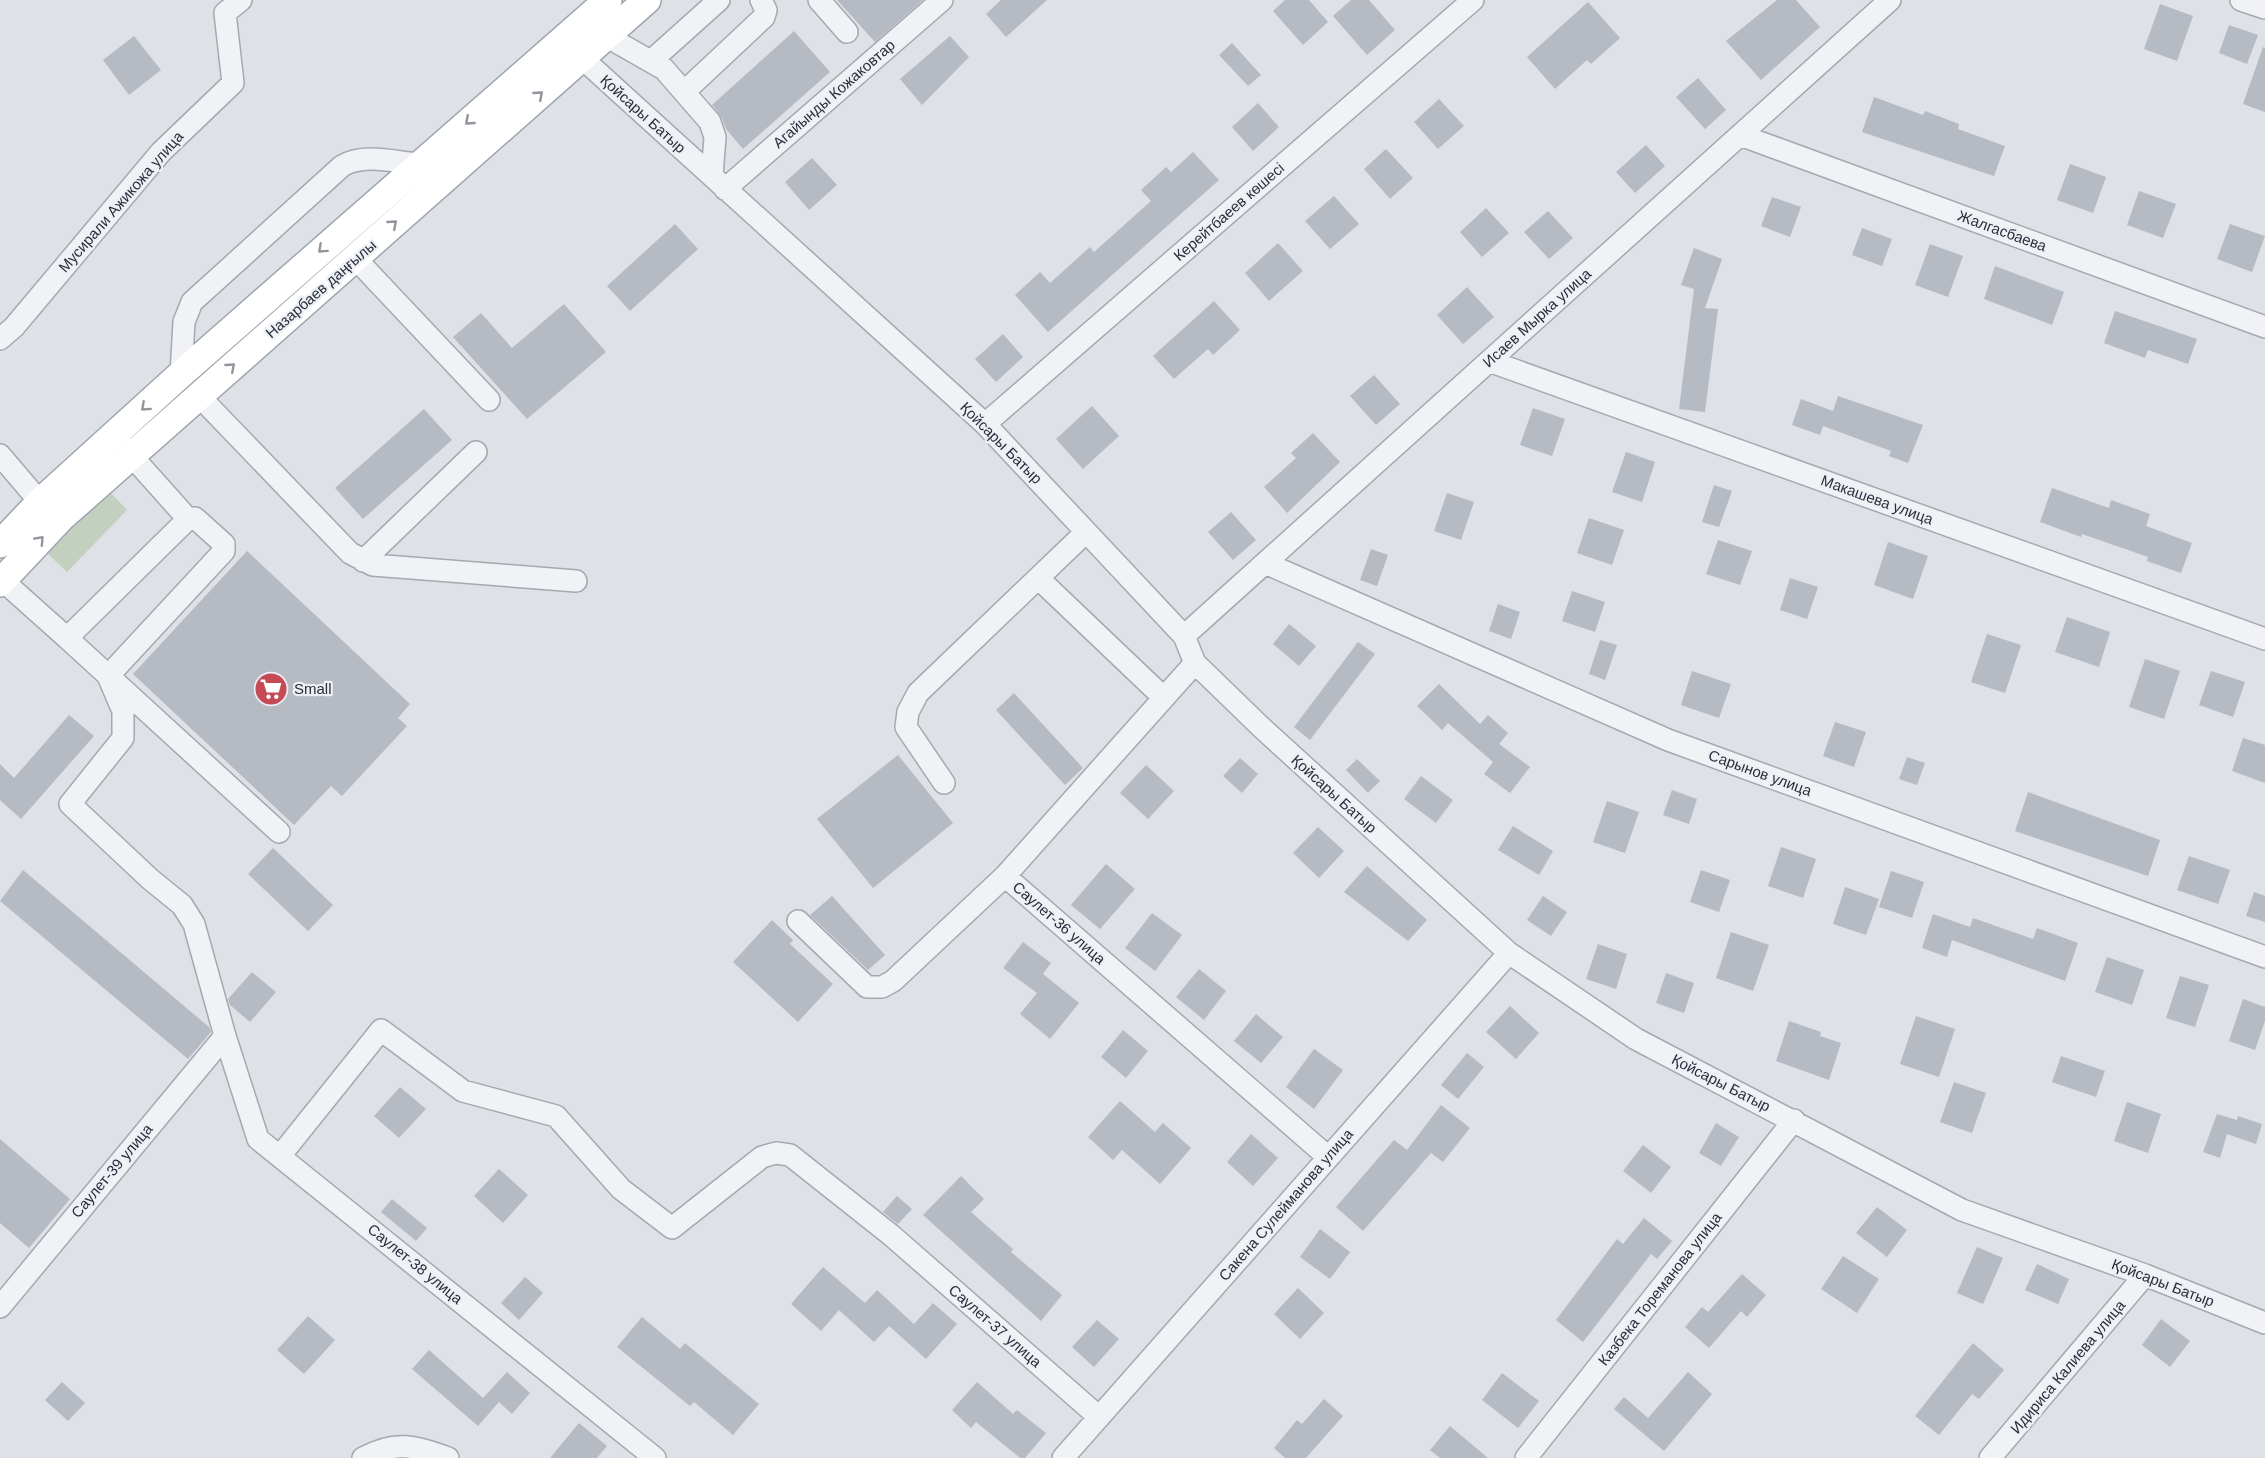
<svg xmlns="http://www.w3.org/2000/svg" width="2265" height="1458" font-family="Arial,sans-serif">
<style>
.green{fill:#c3d0c0}
.building{fill:#b6bac3}
.lines{fill:none;stroke-linecap:round;stroke-linejoin:round}
.minor-casing{stroke:#a4a8b0;stroke-width:24}
.major-casing{stroke:#9ea5b1;stroke-width:30}
.minor{stroke:#f0f2f5;stroke-width:21}
.major{stroke:#fff;stroke-width:27}
.oneway{stroke:#94969e}
.labels{text-anchor:middle;stroke-width:4.5;stroke-linejoin:round;paint-order:stroke}
.street-label{font-size:15px;fill:#282e3c;stroke:#edf0f4}
.poi-label{font-size:15px;fill:#282e3c;stroke:#edf0f4;text-anchor:start}
</style>
<rect width="100%" height="100%" fill="#dee1e6"/>
<!-- green -->
<path class="green" d="M109,491l18,19 -60,62 -21,-20z"/>
<!-- building -->
<path class="building" d="M837,0h86l-48,42z
M1001,0h46l-41,37 -20,-23z
M1285,0h24l19,22 -25,23 -30,-34z
M1351,0h18l26,30 -28,25 -34,-39z
M1777,0h19l24,27 -59,53 -35,-39z
M1588,2l32,36 -29,26 -4,-4 -32,29 -28,-32z
M2160,4l33,12 -16,45 -33,-12z
M2229,25l29,10 -11,29 -28,-11z
M794,31l36,41 -87,77 -17,-20 -4,-11 -10,-13z
M134,36l27,34 -32,25 -26,-35z
M950,36l19,21 -47,48 -22,-26z
M1232,43l29,32 -13,11 -29,-31z
M2263,47l2,1v64l-22,-8z
M1698,78l28,32 -21,19 -29,-32z
M1874,97l49,18 2,-4 34,13 -1,5 47,17 -11,30 -132,-44z
M1439,99l25,27 -26,23 -24,-27z
M1258,103l21,24 -26,24 -21,-24z
M1646,145l19,21 -30,27 -19,-21z
M1386,149l27,29 -23,21 -26,-30z
M1193,152l26,28 -171,152 -33,-37 25,-23 10,11 40,-36 4,5 57,-51 -10,-11 25,-23 5,5z
M812,158l25,27 -28,25 -24,-28z
M2070,164l36,13 -13,36 -36,-13z
M2139,191l37,13 -13,34 -36,-13z
M1334,196l25,28 -29,25 -25,-28z
M1772,197l29,10 -11,30 -29,-11z
M1486,208l23,25 -27,24 -22,-25z
M1548,211l25,27 -24,21 -25,-27z
M675,224l23,25 -68,62 -23,-25z
M2230,224l35,12 -13,36 -35,-13z
M1862,228l30,11 -10,27 -30,-11z
M1278,243l25,28 -34,30 -24,-28z
M1930,244l33,12 -15,41 -33,-12z
M1694,248l28,11 -17,49 13,1 -13,103 -26,-3 15,-120 -13,-4z
M1995,266l69,26 -12,33 -68,-26z
M1467,287l27,30 -31,27 -26,-29z
M1214,301l26,29 -27,25 -5,-6 -34,30 -21,-23z
M564,304l42,48 -79,67 -74,-82 28,-24 31,35z
M2115,311l82,28 -9,25 -40,-14 -3,8 -41,-15z
M1003,334l20,23 -27,25 -21,-23z
M1374,375l26,29 -24,21 -26,-29z
M1838,396l85,29 -15,38 -19,-7 2,-5 -68,-25 -3,9 -28,-10 9,-26 32,12z
M1092,406l27,30 -36,33 -27,-30z
M1533,408l32,11 -13,37 -32,-11z
M424,409l28,31 -89,79 -28,-31z
M1313,433l27,29 -53,51 -23,-26 32,-29 -5,-5z
M1626,452l29,10 -13,40 -30,-10z
M1714,485l18,6 -13,36 -17,-5z
M2052,488l57,20 2,-8 39,14 -4,12 46,17 -11,30 -34,-12 1,-4 -66,-23 -1,3 -41,-15z
M1447,493l27,9 -13,38 -27,-9z
M1231,512l25,28 -23,20 -25,-28z
M1589,518l35,12 -12,35 -35,-12z
M1718,540l34,11 -12,34 -34,-11z
M1888,542l40,14 -15,43 -39,-14z
M1371,549l17,6 -11,31 -17,-6z
M247,551l163,153 -12,14 9,8 -65,70 -11,-10 -37,39 -161,-151z
M1790,578l28,9 -11,32 -27,-9z
M1572,591l33,11 -10,30 -33,-11z
M1498,604l22,8 -9,27 -22,-8z
M2067,617l43,15 -11,35 -44,-15z
M1289,624l27,22 -17,20 -26,-22z
M1987,634l34,11 -16,48 -34,-11z
M1600,640l17,5 -12,35 -16,-6z
M1358,642l17,12 -65,86 -16,-13z
M2145,659l35,12 -16,48 -35,-12z
M1692,671l39,13 -12,34 -38,-13z
M2211,671l34,11 -12,35 -34,-12z
M1439,684l41,40 8,-9 20,18 -9,11 31,23 -20,26 -26,-19 9,-12 -45,-39 -6,7 -25,-24z
M1014,693l69,75 -18,17 -69,-75z
M69,715l25,21 -73,83 -21,-19v-36l14,14z
M1835,722l31,10 -12,35 -31,-11z
M2243,738l22,7v38l-33,-12z
M898,755l55,68 -80,65 -56,-69z
M1907,757l18,6 -8,22 -18,-6z
M1240,758l18,16 -16,19 -19,-17z
M1357,759l23,22 -12,12 -22,-23z
M1146,765l28,26 -26,28 -28,-26z
M1421,776l32,24 -17,23 -32,-24z
M1672,790l25,9 -8,25 -26,-9z
M2028,792l132,48 -12,36 -133,-45z
M1607,801l32,11 -14,41 -32,-11z
M1513,826l40,25 -14,24 -41,-25z
M1318,827l26,24 -25,27 -26,-25z
M1781,847l35,12 -13,39 -35,-12z
M273,848l60,57 -25,26 -60,-57z
M2189,856l41,14 -12,34 -41,-14z
M1106,864l29,25 -35,40 -29,-24z
M1367,866l60,54 -19,21 -64,-49z
M23,870l186,157 2,5 -23,27 -188,-158z
M1701,870l29,10 -11,32 -29,-10z
M1891,871l33,11 -12,36 -33,-11z
M1845,887l34,12 -13,36 -33,-11z
M2254,892l11,4v26l-19,-6z
M832,896l53,59 -17,15 -58,-55z
M1543,896l24,16 -16,24 -24,-16z
M1152,913l30,22 -27,36 -30,-23z
M1933,914l37,13 3,-9 60,21 4,-11 41,15 -13,38 -113,-41 -5,17 -25,-9z
M772,920l21,20 -3,4 43,40 -35,38 -65,-60z
M1731,932l38,13 -16,46 -37,-13z
M1023,942l28,21 -8,11 36,29 -29,36 -30,-25 17,-21 -34,-25z
M1598,944l29,10 -11,35 -30,-10z
M2107,957l37,13 -12,35 -37,-13z
M1199,969l27,22 -22,29 -28,-23z
M252,972l24,20 -26,30 -20,-17 -2,-6z
M1666,973l28,10 -10,30 -28,-10z
M2180,976l29,9 -14,42 -29,-9z
M2243,999l22,8v14l-10,29 -26,-9z
M1510,1006l29,27 -23,26 -30,-27z
M1256,1014l27,23 -22,26 -27,-22z
M1916,1016l39,13 -16,48 -39,-13z
M1789,1021l32,11 -1,4 21,7 -12,37 -53,-19z
M1123,1030l25,21 -22,27 -25,-21z
M1314,1049l29,21 -29,39 -28,-22z
M1467,1053l17,14 -26,32 -17,-14z
M2061,1056l44,15 -9,26 -44,-15z
M1954,1082l32,11 -14,40 -32,-11z
M400,1087l26,22 -27,29 -25,-22z
M1120,1101l35,31 8,-9 28,25 -31,36 -38,-34 -9,10 -25,-23z
M2127,1102l34,12 -13,39 -34,-12z
M1441,1105l29,23 -27,34 -12,-9 -68,78 -27,-24 58,-67 13,10z
M2217,1114l20,6 1,-4 24,8 -6,20 -29,-10 -7,24 -17,-6z
M1716,1123l23,14 -18,29 -22,-13z
M1251,1134l27,24 -25,28 -26,-24z
M0,1139l70,60 -41,49 -29,-25z
M1643,1145l28,22 -20,26 -28,-22z
M499,1169l29,26 -25,28 -29,-27z
M961,1176l23,23 -13,13 42,37 -2,3 51,43 -21,26 -118,-106z
M897,1196l15,13 -14,15 -15,-12z
M392,1199l35,29 -11,13 -35,-29z
M1877,1207l30,23 -20,27 -31,-24z
M1644,1218l28,23 -15,18 -6,-5 -68,88 -27,-22 61,-81 6,5z
M1320,1229l30,23 -20,27 -30,-22z
M1977,1247l26,11 -20,46 -26,-11z
M1843,1256l36,23 -22,34 -36,-24z
M2037,1264l32,15 -11,25 -33,-14z
M823,1267l42,36 12,-13 37,34 19,-21 24,21 -31,35 -37,-33 -15,16 -35,-32 -18,21 -30,-27z
M1742,1274l24,21 -19,22 -6,-6 -32,37 -24,-21 17,-20 6,5z
M525,1277l18,16 -24,27 -18,-17z
M1298,1288l26,25 -24,26 -26,-25z
M308,1316l27,24 -31,34 -27,-24z
M642,1317l38,32 5,-6 74,61 -26,31 -39,-33 -4,4 -73,-59z
M2161,1319l29,22 -20,26 -28,-22z
M1097,1320l22,19 -25,28 -22,-20z
M1973,1343l31,27 -25,29 -7,-5 -33,41 -24,-19z
M429,1350l54,48 24,-26 23,21 -18,21 -13,-12 -21,24 -66,-57z
M1688,1372l24,22 -48,57 -50,-42 10,-12 24,21z
M1502,1373l37,28 -21,27 -36,-28z
M62,1382l23,21 -17,18 -23,-21z
M977,1382l36,32 4,-4 29,23 -21,25h-5l-44,-36 -5,6 -19,-18z
M1324,1399l19,17 -37,42h-21l-11,-10 23,-28 5,4z
M579,1423l28,23 -10,12h-47z
M1450,1426l38,32h-48l-10,-8z"/>
<g class="lines">
<defs>
<path id="minor" d="M819,0l28,32
M2241,0l24,8
M606,36l58,33 46,53 5,15 -3,39
M572,49l413,375 199,212 11,27 66,64 248,226 127,86 326,171 183,65 120,48
M651,61l68,-61
M684,92l80,-75 2,-7 -5,-10
M1740,135l525,192
M725,189l217,-189
M355,258l134,142
M0,339l14,-12 147,-175 72,-69 -8,-70 16,-13
M1489,361l776,278
M181,374l3,-52 8,-20 150,-136c22,-13 52,-4 76,-2
M199,396l151,157 23,12 203,16
M985,424l488,-424
M0,455l40,47
M188,519l7,-1 29,26v7l-116,125 15,35v27l-53,66 80,75 32,26 12,19 31,112 33,103 397,319
M363,561l113,-109
M1265,563l403,177 597,217
M1038,578l126,120
M2,580l65,58 121,-119 -67,-75
M1184,636l706,-636
M67,638l212,194
M1195,663l-190,213 323,281
M944,783l-38,-56 2,-15 10,-19 168,-161
M798,921l69,66h15l11,-6 112,-105
M280,1156l101,-126 82,61 93,25 65,73 51,39 90,-71 14,-4 14,2 101,80 208,182
M0,1307l225,-271
M363,1458c33,-18 51,-12 85,0
M1063,1458l446,-505
M1526,1458l268,-338
M1990,1458l155,-183"/>
<path id="major" d="M0,544l40,-42 141,-128 427,-374
M0,583l61,-65 586,-518"/>
</defs>
<!-- minor casing -->
<use href="#minor" class="minor-casing"/>
<!-- major casing -->
<use href="#major" class="major-casing"/>
<!-- minor -->
<use href="#minor" class="minor"/>
<!-- major -->
<use href="#major" class="major"/>
</g>
<!-- one-way arrows -->
<defs><path id="oneway-chevron" d="M-2-3.5L2.5 0L-2 3.5" fill="none" stroke-width="1.6" stroke-linecap="round" stroke-linejoin="round" transform="scale(1.5)"/></defs>
<g class="oneway">
<use href="#oneway-chevron" transform="translate(539 95) rotate(-41)"/>
<use href="#oneway-chevron" transform="translate(469 121) rotate(139)"/>
<use href="#oneway-chevron" transform="translate(393 224) rotate(-41)"/>
<use href="#oneway-chevron" transform="translate(322 249) rotate(138)"/>
<use href="#oneway-chevron" transform="translate(231 367) rotate(-41)"/>
<use href="#oneway-chevron" transform="translate(145 407) rotate(138)"/>
<use href="#oneway-chevron" transform="translate(40 540) rotate(-47)"/>
</g>
<!-- icons -->
<defs>
<symbol id="supermarket-disc" viewBox="-11 -11 22 22"><circle r="9.5" fill="#c44b56" stroke="#edf0f4"/><path d="M-6-5.5h2.5l.6 2H6L4.5 2H-2.5L-4.4-4H-6ZM-1.5 3.2a1.3 1.3 0 1 0 .1 0ZM3 3.2a1.3 1.3 0 1 0 .1 0Z" fill="#fff"/></symbol>
</defs>
<g fill-rule="evenodd">
<use href="#supermarket-disc" x="252" y="670" width="38" height="38"/>
</g>
<g class="labels">
<!-- street labels -->
<g class="street-label">
<text transform="translate(834 94) rotate(-41)" y="5">Агайынды Кожаковтар</text>
<text transform="translate(643 114) rotate(42)" y="5">Қойсары Батыр</text>
<text transform="translate(121 202) rotate(-49)" y="5">Мусирали Ажикожа улица</text>
<text transform="translate(1229 212) rotate(-41)" y="5">Керейтбаеев көшесі</text>
<text transform="translate(2002 231) rotate(20)" y="5">Жалгасбаева</text>
<text transform="translate(321 289) rotate(-41)" y="5">Назарбаев даңғылы</text>
<text transform="translate(1537 318) rotate(-42)" y="5">Исаев Мырка улица</text>
<text transform="translate(1001 443) rotate(45)" y="5">Қойсары Батыр</text>
<text transform="translate(1877 500) rotate(20)" y="5">Макашева улица</text>
<text transform="translate(1760 773) rotate(20)" y="5">Сарынов улица</text>
<text transform="translate(1334 794) rotate(42)" y="5">Қойсары Батыр</text>
<text transform="translate(1059 923) rotate(41)" y="5">Саулет-36 улица</text>
<text transform="translate(1721 1083) rotate(27)" y="5">Қойсары Батыр</text>
<text transform="translate(112 1171) rotate(-50)" y="5">Саулет-39 улица</text>
<text transform="translate(1286 1205) rotate(-49)" y="5">Сакена Сулейманова улица</text>
<text transform="translate(415 1264) rotate(39)" y="5">Саулет-38 улица</text>
<text transform="translate(2163 1283) rotate(21)" y="5">Қойсары Батыр</text>
<text transform="translate(1660 1289) rotate(-52)" y="5">Казбека Тореманова улица</text>
<text transform="translate(995 1326) rotate(41)" y="5">Саулет-37 улица</text>
<text transform="translate(2068 1367) rotate(-50)" y="5">Идириса Калиева улица</text>
</g>
<!-- poi labels -->
<g class="poi-label">
<text x="294" y="694">Small</text>
</g>
</g>
</svg>
